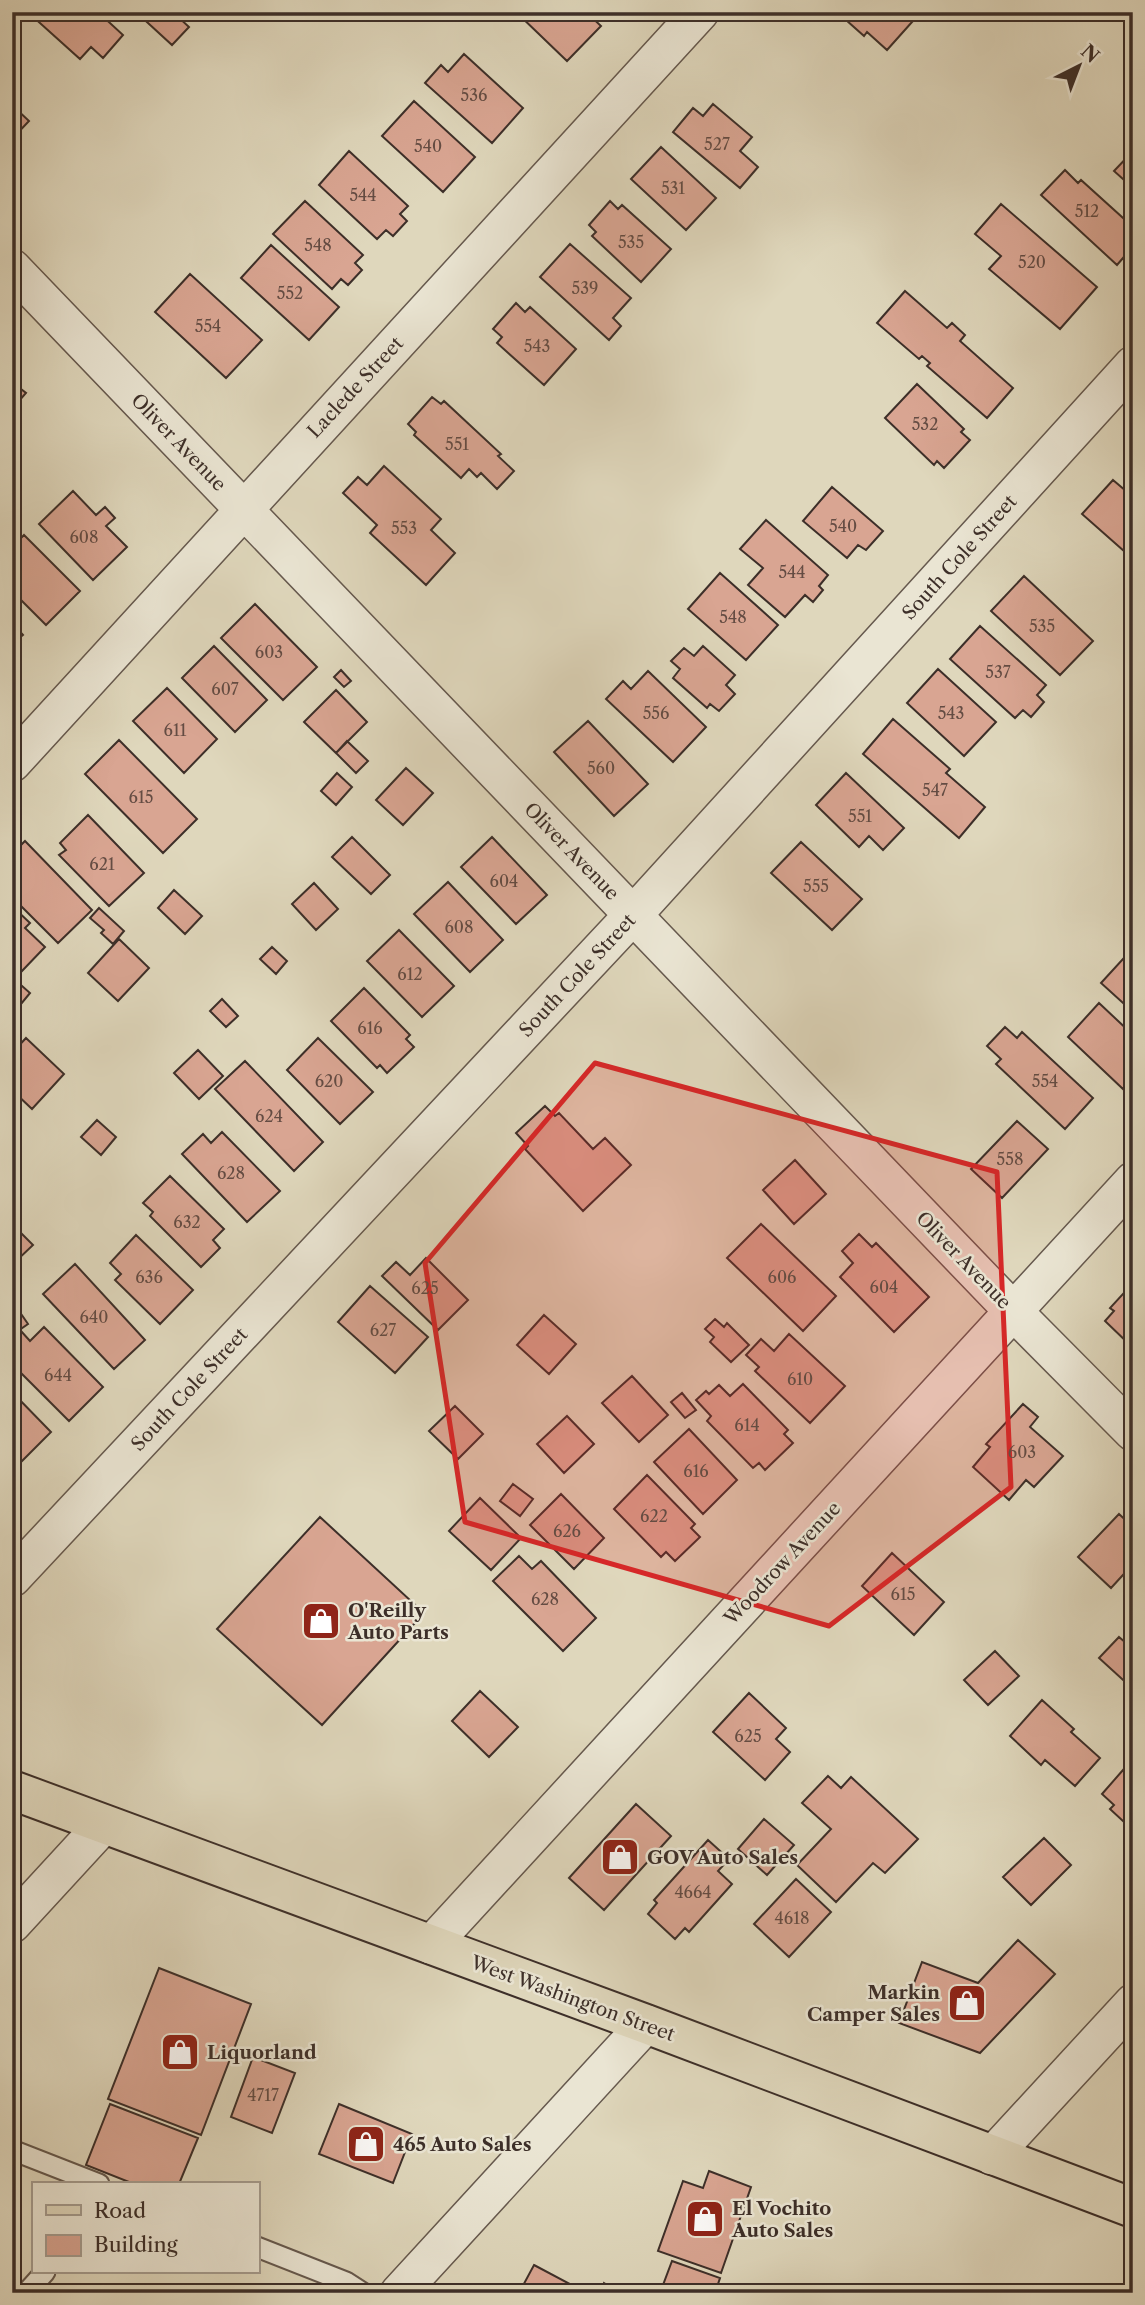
<svg xmlns="http://www.w3.org/2000/svg" width="1145" height="2305" font-family="'Libre Caslon Text',serif">
<style>
.building{fill:#d9a592;stroke:#3d2f29;stroke-width:2}
.lines{fill:none;stroke-linecap:round;stroke-linejoin:round}
.lane-casing{stroke:#66594e;stroke-width:23}
.street-casing{stroke:#66594e;stroke-width:40}
.primary-casing{stroke:#3d2f29;stroke-width:42}
.lane{stroke:#eae5d3;stroke-width:19}
.street{stroke:#eae5d3;stroke-width:37}
.primary{stroke:#dfd7bc;stroke-width:38}
.marked{fill:#d62828;fill-opacity:0.2;stroke:#d62828;stroke-width:5;stroke-linejoin:round}
.labels{text-anchor:middle;stroke-width:5;stroke-linejoin:round;paint-order:stroke}
.number-label{font-size:16px;fill:#644c43}
.street-label{font-size:19px;fill:#3d2f29;stroke:#eae5d3}
.poi-label{font-size:19px;font-weight:bold;fill:#3d2f29;stroke:#eae5d3;text-anchor:start}
</style>
<rect width="100%" height="100%" fill="#dfd7bc"/>
<filter id="stains"><feTurbulence type="fractalNoise" baseFrequency=".00286" numOctaves="4"/><feColorMatrix values="0 0 0 0 .2 0 0 0 0 .09 0 0 0 0 .02 0 0 0 .5 -.17"/></filter>
<radialGradient id="worn" r=".72"><stop offset=".6" stop-color="#630" stop-opacity="0"/><stop offset="1" stop-color="#630" stop-opacity=".3"/></radialGradient>
<!-- building -->
<path class="building" d="M34,12h64l25,23 -20,23 -12,-11 -11,12 -49,-44z
M136,12h44l-3,4 12,11 -17,18z
M516,12h70l15,14 -34,35z
M837,12h64l11,10 -25,28 -20,-18 -3,4z
M464,54l59,54 -31,35 -67,-60 16,-18 7,7z
M414,101l61,56 -32,35 -61,-56z
M713,104l39,33 -12,14 18,16 -18,21 -67,-56 20,-24 10,8z
M12,105l17,16 -17,18z
M661,147l55,51 -30,32 -55,-51z
M349,151l59,55 -8,8 7,7 -14,15 -7,-6 -9,9 -58,-54z
M1133,151v37l-19,-17z
M1065,170l13,13 3,-3 52,47v34l-3,3 -7,-6 -6,7 -76,-70z
M305,201l58,54 -8,8 7,7 -14,15 -7,-6 -9,10 -59,-55z
M610,201l8,8 4,-4 49,44 -30,33 -49,-46 4,-4 -7,-7z
M1001,204l96,83 -37,42 -71,-60 12,-13 -26,-22z
M570,244l61,54 -18,20 8,8 -12,14 -69,-63z
M271,245l68,62 -30,33 -68,-62z
M190,274l72,66 -36,38 -71,-66z
M905,291l42,37 5,-5 13,12 -5,6 53,47 -26,30 -60,-52 3,-3 -8,-7 -3,3 -42,-36z
M516,303l9,9 5,-5 46,42 -32,36 -47,-42 5,-6 -9,-8z
M12,382l14,11 -14,16z
M917,384l47,45 -3,3 9,8 -26,28 -7,-7 -3,4 -49,-47z
M432,397l9,7 3,-3 57,53 -3,2 16,15 -17,18 -16,-16 -4,4 -8,-8 -8,9 -47,-43 2,-3 -8,-8z
M384,466l57,53 -10,11 24,23 -29,32 -56,-52 7,-8 -34,-32 15,-16 9,8z
M1113,480l20,17v62l-51,-45z
M832,487l51,44 -17,19 -8,-5 -11,13 -44,-37z
M73,491l23,24 9,-8 10,11 -9,8 21,21 -34,33 -54,-56z
M766,520l62,55 -9,11 4,4 -10,12 -8,-7 -20,22 -37,-32 15,-17 -23,-19z
M24,535l56,56 -34,34 -34,-34v-44z
M720,573l58,52 -32,35 -58,-51z
M1024,576l69,65 -33,34 -69,-64z
M255,604l62,63 -34,33 -62,-62z
M12,623l11,12 -11,9z
M980,626l66,59 -9,10 7,7 -13,15 -8,-7 -8,8 -65,-59z
M214,646l53,54 -32,32 -53,-54z
M703,646l32,29 -9,10 9,9 -16,17 -9,-7 -3,4 -34,-30 7,-9 -9,-8 13,-13 10,8z
M938,669l58,53 -32,34 -57,-53z
M341,670l10,11 -7,6 -10,-10z
M648,671l58,56 -33,35 -67,-63 17,-18 8,8z
M167,688l50,51 -33,34 -51,-52z
M336,690l31,32 -31,31 -32,-31z
M893,719l57,50 -4,4 39,34 -26,31 -96,-84z
M588,721l60,63 -34,32 -60,-64z
M119,740l78,79 -34,34 -78,-79z
M347,741l21,20 -12,12 -20,-20z
M406,768l27,25 -30,32 -27,-25z
M337,773l15,14 -16,18 -15,-14z
M846,773l58,55 -21,22 -14,-14 -10,11 -43,-42z
M88,815l56,58 -35,33 -50,-51 7,-5 -6,-7z
M352,837l38,38 -19,19 -39,-37z
M492,837l55,58 -31,29 -55,-57z
M25,841l67,69 -34,33 -46,-46v-43z
M801,842l61,57 -30,31 -61,-57z
M448,882l55,58 -33,32 -56,-58z
M314,883l24,26 -22,21 -24,-26z
M174,890l28,26 -17,18 -27,-26z
M12,906l18,17 -5,5 20,19 -24,25 -9,-8z
M99,908l25,23 -11,13 -12,-11 3,-3 -14,-12z
M399,930l55,56 -32,31 -55,-56z
M119,939l30,29 -31,33 -30,-28z
M272,947l15,14 -11,13 -16,-15z
M1133,948v64l-32,-29z
M13,978l17,15 -9,11 -9,-8z
M364,988l46,47 -4,4 8,8 -27,26 -7,-8 -3,3 -46,-47z
M222,999l16,17 -12,11 -16,-16z
M1099,1003l34,32v43l-10,11 -55,-52z
M1005,1027l12,11 5,-6 71,66 -28,31 -69,-65 5,-5 -14,-13z
M26,1038l38,36 -32,35 -20,-19v-37z
M318,1038l55,54 -33,32 -53,-54z
M198,1050l25,26 -24,23 -25,-26z
M245,1061l78,81 -29,29 -79,-82z
M545,1106l10,10 4,-3 34,36 12,-11 26,27 -48,46 -58,-62 3,-3 -12,-13z
M97,1120l19,17 -15,18 -20,-18z
M1017,1121l31,28 -46,49 -31,-29z
M222,1132l58,59 -33,31 -65,-68 21,-20 8,9z
M795,1160l31,34 -32,30 -31,-34z
M170,1176l54,53 -11,11 7,8 -19,19 -51,-51 3,-4 -10,-9z
M12,1224l21,21 -21,20z
M761,1224l75,72 -33,35 -76,-73z
M859,1234l13,13 4,-4 53,54 -35,35 -54,-55 13,-14 -11,-12z
M136,1235l57,55 -33,34 -45,-44 6,-6 -11,-11z
M426,1258l42,42 -30,30 -56,-54 14,-14 14,13z
M75,1264l70,76 -31,29 -71,-75z
M1133,1283v59l-3,3 -25,-24 9,-10 -4,-3z
M370,1286l58,51 -33,36 -57,-51z
M17,1308l11,16 -16,11v-23z
M544,1315l32,29 -27,30 -32,-29z
M715,1319l9,8 3,-4 22,22 -18,17 -21,-20 4,-5 -9,-8z
M44,1327l59,60 -34,34 -57,-57v-24l9,-9 9,10z
M789,1334l56,52 -35,37 -55,-52 4,-4 -13,-12 15,-16 13,12z
M632,1376l36,39 -29,27 -37,-39z
M743,1384l45,46 -4,4 9,9 -28,27 -6,-7 -6,5 -46,-47 4,-5 -15,-16 10,-9 3,3 10,-9 11,11z
M12,1392l39,40 -30,30 -9,-9z
M682,1393l14,17 -11,8 -14,-16z
M1023,1404l15,13 -8,10 33,29 -29,31 -8,-7 -17,20 -36,-33 17,-20 -4,-3z
M455,1406l28,28 -25,25 -29,-28z
M567,1416l27,28 -30,29 -27,-29z
M689,1429l48,51 -34,34 -49,-52z
M647,1475l48,49 -4,4 9,9 -25,24 -9,-9 -5,5 -47,-48z
M513,1484l20,15 -13,17 -20,-15z
M561,1494l43,44 -30,31 -44,-44z
M480,1498l41,40 -30,32 -42,-39z
M1119,1514l14,13v37l-22,24 -33,-31z
M320,1517l104,96 -102,112 -105,-96z
M892,1553l52,49 -30,33 -52,-49z
M519,1556l13,13 9,-8 55,57 -33,33 -70,-70z
M1119,1637l14,12v40l-34,-31z
M995,1651l24,25 -31,29 -24,-25z
M480,1691l38,36 -29,30 -37,-36z
M749,1693l37,35 -10,11 14,13 -25,28 -52,-48z
M1042,1700l32,29 -3,3 29,26 -25,28 -30,-26 -4,5 -31,-29z
M1123,1770l8,7 2,-1v39l-9,7 -14,-13 4,-4 -12,-11z
M828,1776l13,12 10,-11 67,62 -33,34 -12,-10 -37,39 -39,-37 34,-36 -29,-26z
M636,1804l35,32 -67,74 -35,-32z
M764,1819l30,26 -27,30 -29,-26z
M1044,1838l27,27 -40,40 -28,-28z
M708,1840l21,19 -11,12 14,13 -43,48 -4,-4 -10,11 -27,-25 9,-11 -3,-3z
M796,1879l35,33 -42,45 -35,-33z
M1018,1940l37,34 -75,79 -81,-30 23,-61 56,21z
M159,1968l92,36 -50,131 -93,-36z
M253,2057l42,16 -23,60 -41,-16z
M110,2104l88,34 -19,46h-45l-48,-19z
M339,2104l73,30 -19,49 -74,-29z
M709,2171l42,16 -30,86 -63,-22 25,-70 20,7z
M672,2261l48,17 -5,15h-55z
M534,2265l49,26 -1,2h-63z
M604,2283l17,10h-22z"/>
<g class="lines">
<defs>
<path id="lane" d="M12,2150l87,34
M257,2247l89,35 17,11
M26,2293l19,-21"/>
<path id="street" d="M12,268l1001,1043 120,121
M12,763l688,-751
M12,1578l621,-663 500,-550
M12,1924l92,-100
M431,1945l702,-764
M992,2156l141,-153
M399,2293l247,-269"/>
<path id="primary" d="M12,1790l634,234 487,184"/>
</defs>
<!-- lane casing -->
<use href="#lane" class="lane-casing"/>
<!-- street casing -->
<use href="#street" class="street-casing"/>
<!-- primary casing -->
<use href="#primary" class="primary-casing"/>
<!-- lane -->
<use href="#lane" class="lane"/>
<!-- street -->
<use href="#street" class="street"/>
<!-- primary -->
<use href="#primary" class="primary"/>
</g>
<!-- marked area -->
<path class="marked" d="M595,1063l402,109 14,315 -182,139 -364,-104 -40,-259z"/>
<!-- icons -->
<defs>
<symbol id="shop-square" viewBox="-11 -11 22 22"><rect x="-9" y="-9" width="18" height="18" rx="4" fill="#8f2418" stroke="#eae5d3"/><path d="M-5-2.5h2.3a2.7 3.5 0 0 1 5.4 0H5L5.5 6h-11ZM-1.5-2.5h3a1.5 2.3 0 0 0-3 0Z" fill="#fff"/></symbol>
</defs>
<g fill-rule="evenodd">
<use href="#shop-square" x="299" y="1599" width="44" height="44"/>
<use href="#shop-square" x="598" y="1835" width="44" height="44"/>
<use href="#shop-square" x="945" y="1981" width="44" height="44"/>
<use href="#shop-square" x="158" y="2030" width="44" height="44"/>
<use href="#shop-square" x="344" y="2122" width="44" height="44"/>
<use href="#shop-square" x="683" y="2197" width="44" height="44"/>
</g>
<g class="labels">
<!-- number labels -->
<g class="number-label">
<text x="474" y="101">536</text>
<text x="717" y="150">527</text>
<text x="428" y="152">540</text>
<text x="673" y="194">531</text>
<text x="363" y="201">544</text>
<text x="1087" y="217">512</text>
<text x="631" y="248">535</text>
<text x="318" y="251">548</text>
<text x="1032" y="268">520</text>
<text x="585" y="294">539</text>
<text x="290" y="299">552</text>
<text x="208" y="332">554</text>
<text x="537" y="352">543</text>
<text x="925" y="430">532</text>
<text x="457" y="450">551</text>
<text x="843" y="532">540</text>
<text x="404" y="534">553</text>
<text x="84" y="543">608</text>
<text x="792" y="578">544</text>
<text x="733" y="623">548</text>
<text x="1042" y="632">535</text>
<text x="269" y="658">603</text>
<text x="998" y="678">537</text>
<text x="225" y="695">607</text>
<text x="656" y="719">556</text>
<text x="951" y="719">543</text>
<text x="175" y="736">611</text>
<text x="601" y="774">560</text>
<text x="935" y="796">547</text>
<text x="141" y="803">615</text>
<text x="860" y="822">551</text>
<text x="102" y="870">621</text>
<text x="504" y="887">604</text>
<text x="816" y="892">555</text>
<text x="459" y="933">608</text>
<text x="410" y="980">612</text>
<text x="370" y="1034">616</text>
<text x="329" y="1087">620</text>
<text x="1045" y="1087">554</text>
<text x="269" y="1122">624</text>
<text x="1010" y="1165">558</text>
<text x="231" y="1179">628</text>
<text x="187" y="1228">632</text>
<text x="149" y="1283">636</text>
<text x="782" y="1283">606</text>
<text x="884" y="1293">604</text>
<text x="425" y="1294">625</text>
<text x="94" y="1323">640</text>
<text x="383" y="1336">627</text>
<text x="58" y="1381">644</text>
<text x="800" y="1385">610</text>
<text x="747" y="1431">614</text>
<text x="1022" y="1458">603</text>
<text x="696" y="1477">616</text>
<text x="654" y="1522">622</text>
<text x="567" y="1537">626</text>
<text x="903" y="1600">615</text>
<text x="545" y="1605">628</text>
<text x="748" y="1742">625</text>
<text x="693" y="1898">4664</text>
<text x="792" y="1924">4618</text>
<text x="263" y="2101">4717</text>
</g>
<!-- street labels -->
<g class="street-label">
<text transform="translate(355 387) rotate(-47)" y="7">Laclede Street</text>
<text transform="translate(179 442) rotate(46)" y="7">Oliver Avenue</text>
<text transform="translate(959 557) rotate(-48)" y="7">South Cole Street</text>
<text transform="translate(572 851) rotate(46)" y="7">Oliver Avenue</text>
<text transform="translate(577 975) rotate(-47)" y="7">South Cole Street</text>
<text transform="translate(964 1260) rotate(46)" y="7">Oliver Avenue</text>
<text transform="translate(189 1389) rotate(-47)" y="7">South Cole Street</text>
<text transform="translate(782 1563) rotate(-47)" y="7">Woodrow Avenue</text>
<text transform="translate(573 1998) rotate(20)" y="7">West Washington Street</text>
</g>
<!-- poi labels -->
<g class="poi-label">
<text x="348" y="1617">O'Reilly<tspan x="348" dy="22">Auto Parts</tspan></text>
<text x="647" y="1864">GOV Auto Sales</text>
<text x="940" y="1999" text-anchor="end">Markin<tspan x="940" dy="22">Camper Sales</tspan></text>
<text x="207" y="2059">Liquorland</text>
<text x="393" y="2151">465 Auto Sales</text>
<text x="732" y="2215">El Vochito<tspan x="732" dy="22">Auto Sales</tspan></text>
</g>
</g>
<!-- margin -->
<rect width="1145" height="2305" fill="none" stroke="#dfd7bc" stroke-width="42"/>
<rect x="14" y="14" width="1117" height="2277" fill="none" stroke="#3d2f29" stroke-width="3.5"/>
<rect x="21" y="21" width="1103" height="2263" fill="none" stroke="#3d2f29" stroke-width="2"/>
<!-- legend -->
<rect x="32" y="2182" width="228" height="91" fill="#eae5d3" stroke="#a59c8f" stroke-width="2"/>
<rect x="46" y="2205" width="35" height="10" fill="#dfd7bc" stroke="#a59c8f" stroke-width="2"/>
<text x="94" y="2218" font-size="21" fill="#3d2f29">Road</text>
<rect x="46" y="2235" width="35" height="21" fill="#d9a592" stroke="#a59c8f" stroke-width="2"/>
<text x="94" y="2252" font-size="21" fill="#3d2f29">Building</text>
<!-- north arrow -->
<g transform="translate(1079 66) rotate(42)" stroke="#eae5d3" stroke-width="5" paint-order="stroke">
<path d="M0-5L12 26L0 18L-12 26Z" fill="#3d2f29"/>
<text y="-10" font-size="19" font-weight="bold" text-anchor="middle" fill="#3d2f29">N</text>
</g>
<rect width="100%" height="100%" filter="url(#stains)"/>
<rect width="100%" height="100%" fill="url(#worn)"/>
</svg>
